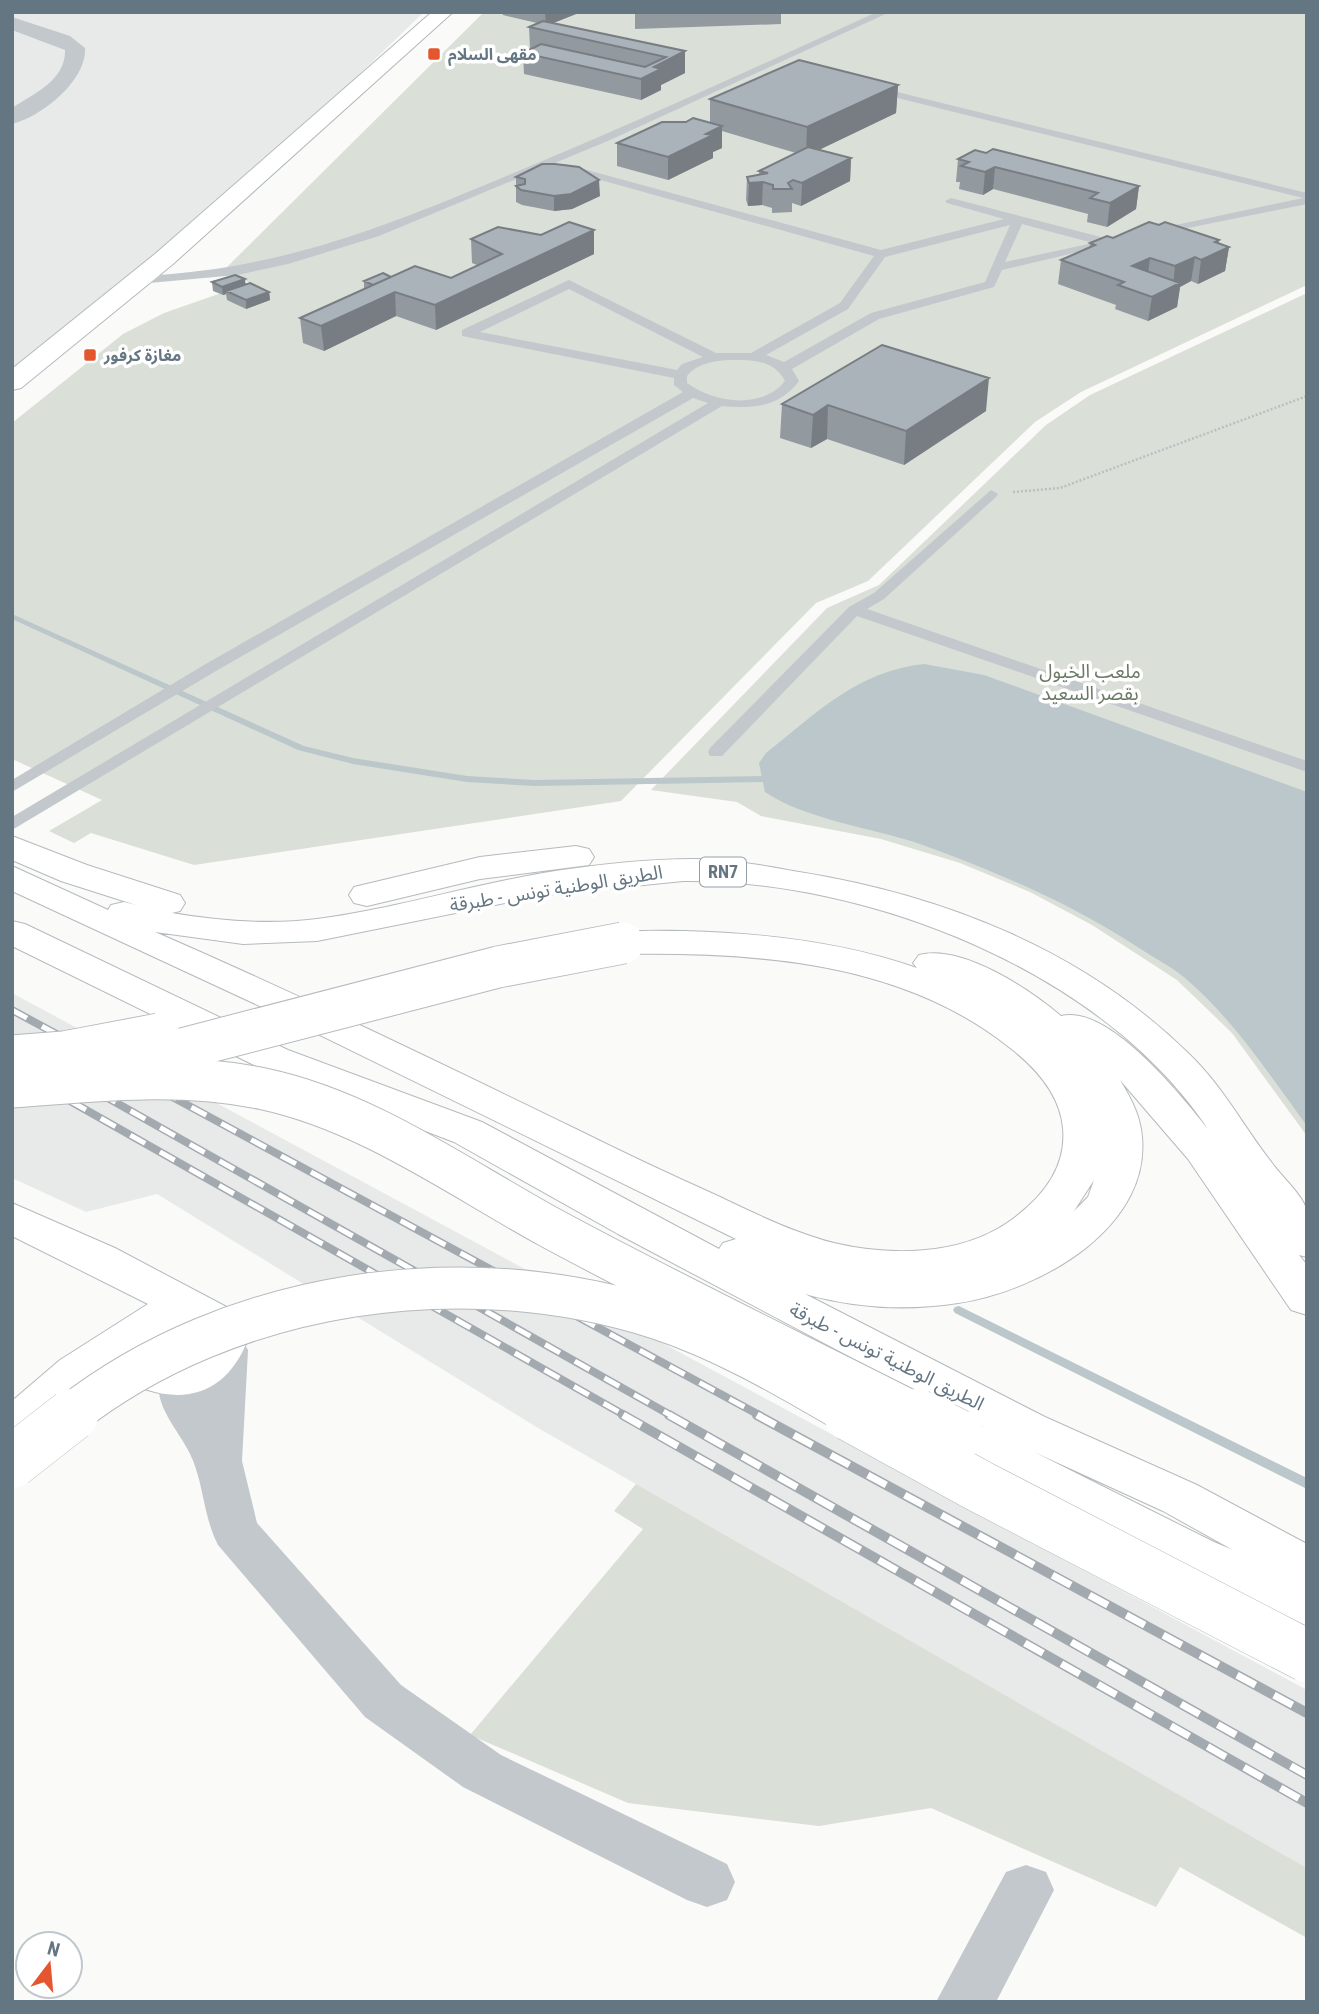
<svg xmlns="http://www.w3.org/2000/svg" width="1319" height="2014" font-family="'Roboto Condensed','Noto Sans Arabic',sans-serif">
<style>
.built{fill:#e8e9e9}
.green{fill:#dadfd7}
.water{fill:#bbc7cb}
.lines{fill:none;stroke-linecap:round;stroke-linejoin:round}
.stream{fill:#bbc7cb;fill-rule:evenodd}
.secondary-casing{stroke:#b3babf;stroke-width:2}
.primary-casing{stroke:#b5babe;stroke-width:2}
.path{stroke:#bbbfc2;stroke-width:2.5;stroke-dasharray:2 2;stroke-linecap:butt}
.lane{fill:#c3c8cc;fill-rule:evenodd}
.street{fill:#c3c8cc;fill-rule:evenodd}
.secondary{fill:#fff;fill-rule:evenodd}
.primary{fill:#fff;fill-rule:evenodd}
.rail-far1-casing{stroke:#a2aab0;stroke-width:8}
.rail-casing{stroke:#a2aab0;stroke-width:10}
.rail-far1{stroke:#fff;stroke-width:5;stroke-dasharray:17;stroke-linecap:butt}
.rail{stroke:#fff;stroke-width:7;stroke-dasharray:21;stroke-linecap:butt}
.primary-bridge-far1-casing{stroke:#b5babe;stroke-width:43;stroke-linecap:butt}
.primary-bridge-casing{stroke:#b5babe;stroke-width:53;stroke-linecap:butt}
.primary-bridge-far1{stroke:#fff;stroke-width:41}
.primary-bridge{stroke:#fff;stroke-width:52}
.wall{fill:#929a9f}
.shaded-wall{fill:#777d82}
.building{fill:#aab3b9;stroke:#777d82;stroke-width:2}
.poi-dot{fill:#e4572e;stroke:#fff;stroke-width:2.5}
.labels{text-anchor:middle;stroke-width:7;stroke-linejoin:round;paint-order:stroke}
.far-poi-label{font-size:16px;font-weight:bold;fill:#657683;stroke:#fff;text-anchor:start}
.shield{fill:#fff;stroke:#939fa8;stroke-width:2}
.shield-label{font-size:18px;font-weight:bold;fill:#657683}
.park-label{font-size:19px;fill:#687a64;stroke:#fff}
.street-label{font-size:19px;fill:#657683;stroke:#fff}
</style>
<rect width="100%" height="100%" fill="#fafaf8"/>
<!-- built -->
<path class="built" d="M12,12h412l-185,178 -227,179z
M12,993l1295,697v178l-769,-440 -381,-234 -71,18 -74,-34z"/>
<!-- green -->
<path class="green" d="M484,12h823v273l-226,107 -46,30 -167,159 -52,22 -195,198 -427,64 -103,-32 -17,10 -25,-12 53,-31 -90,-41v-336l111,-89 41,-21 86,-30 -26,-13z
M1307,293v843l-75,-103 -55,-53 -85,-55 -62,-33 -70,-29 -79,-24 -120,-23 -24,-14 -86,-12 176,-182 52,-23 167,-160 44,-30z
M636,1484l671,384v70l-127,-71 -24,40 -225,-99 -112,18 -191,-23 -158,-68 173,-206 -29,-18z"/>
<!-- water -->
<path class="water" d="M924,664l60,11 323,117v334c-38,-52 -73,-106 -122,-148 -14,-12 -33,-21 -49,-32 -68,-44 -139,-74 -216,-102 -47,-16 -116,-25 -155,-52l-6,-29 7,-10c51,-40 91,-82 158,-89z"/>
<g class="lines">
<!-- stream -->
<path class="stream" d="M12,614l292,132 49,12 114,18 68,4 228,-4 5,3 -5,3 -228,4 -68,-4 -114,-18 -55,-14 -286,-131z
M959,1306l348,172v11l-352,-176 -2,-3 2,-3z"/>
<defs>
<path id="secondary" d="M432,12h21l-280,252 -152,124 -9,2v-21l143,-115z
M12,1203l103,45 123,65 10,26c-17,46 -53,66 -100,51 -14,-4 -25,-8 -32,-21 -34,21 -67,65 -104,77v-45l48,-41 88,-56 -136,-68zM181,1326l21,7 -2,13c-15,16 -28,21 -46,7v-8z"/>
<path id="primary" d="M12,836l75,29 93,30 5,8 -5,8 -8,2c47,8 97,12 145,6 76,-10 150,-33 226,-46 50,-8 101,-14 151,-14 36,0 71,7 105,13 144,23 284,78 389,181 35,33 55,73 84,110 9,13 31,32 35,48 3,13 0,32 0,46l-8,-2 8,10v50l-16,-5 -103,-151 -68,-79c9,15 18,31 21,49 16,97 -102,162 -183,174 -51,8 -103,5 -153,-9l240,123 152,68 110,59v82l-127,-56 -240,-122 -6,-13 6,-13 17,-5 26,10 -365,-193 -164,-92 -194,-74 -248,-122v-25l13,3 263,126 194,72 237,127 4,-6 13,-4 -457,-224 -267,-124v-25l96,44 3,-5 13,-3 12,3 -75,-24 -49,-21zM683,881c184,-2 420,90 525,248 -27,-34 -100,-125 -147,-113 -32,-27 -99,-72 -142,-61l-6,8 4,5c-74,-26 -155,-35 -232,-37 -25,0 -51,-2 -75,4l-6,8 6,8 13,3c132,-2 278,7 386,93 26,20 51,47 54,81 4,42 -24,73 -56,95 -49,33 -118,33 -173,20 -40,-10 -78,-29 -116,-47 -47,-21 -94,-43 -140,-66 -140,-68 -280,-136 -423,-198l88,12 74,-3 228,-46zM1094,1180l-6,17 -14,14zM1034,1452l129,59 70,39 -19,-8z
M576,846l13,3 5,8 -5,8 -109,14 -113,27 -13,-3 -5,-8 5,-8 126,-30z"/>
</defs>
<!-- secondary casing -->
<use href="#secondary" class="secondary-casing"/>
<!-- primary casing -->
<use href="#primary" class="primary-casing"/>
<!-- path -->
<path class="path" d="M1013,492l47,-4 247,-92"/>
<!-- lane -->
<path class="lane" d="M877,12h13l-280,128 -231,96 -91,28 -51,11 -99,9 -6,-4 6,-4c148,-6 256,-53 390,-109 117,-49 233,-102 349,-155z
M873,86l434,107v11l-154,31 -2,-2 6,-4 146,-31 -434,-107v-4z
M565,164l316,86 123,-31 -57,-16 -2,-2 6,-3 169,44 -118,28 -8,17 -115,32 -87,50 7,12c-19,26 -47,28 -77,25l-710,424v-13l696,-414 -15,-5 -477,273 -204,121v-12l192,-115 479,-273 -9,-7v-7l-207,-41 -5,-1v-6l107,-50 147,73h35l89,-50 34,-47 -313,-87 -2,-2zM1022,224l71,19 -88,19zM1010,225l-25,57 -114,31 -87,49 -18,-7 82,-46 37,-52zM569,289l134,68 -21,7 -5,6 -197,-38zM735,360c20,0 40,1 50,21 -23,29 -70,22 -98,2v-7c11,-14 32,-16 48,-16z
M991,490l7,4 -2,3 -112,102 -17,10 440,152v11l-450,-156 -135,140h-12l-2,-4 2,-4 139,-141 25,-14z"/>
<!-- street -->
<path class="street" d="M12,17l58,19 15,12c2,32 -43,69 -73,76v-16c22,-14 54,-28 53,-58l-53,-20z
M225,1333l16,5 7,12 -6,111 15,62 144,162 100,70 226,109 8,18 -8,18 -20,7 -20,-7 -224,-113 -98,-70 -147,-172c-13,-25 -14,-53 -23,-79 -10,-33 -51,-63 -31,-99l16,-5 16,5 5,8 1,-25 7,-12z
M1026,1865l20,7 8,18 -58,112h-60l70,-130z"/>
<!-- secondary -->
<use href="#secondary" class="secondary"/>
<!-- primary -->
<use href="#primary" class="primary"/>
<defs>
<path id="rail-far1" d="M12,1010l749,406
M12,1044l660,372
M12,1068l614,348"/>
<path id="rail" d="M623,1415l684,388
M669,1415l638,360
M757,1415l550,298"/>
</defs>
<!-- rail-far1 casing -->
<use href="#rail-far1" class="rail-far1-casing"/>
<!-- rail casing -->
<use href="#rail" class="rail-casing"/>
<!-- rail-far1 -->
<use href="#rail-far1" class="rail-far1"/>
<!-- rail -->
<use href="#rail" class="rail"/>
<defs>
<path id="primary-bridge-far1" d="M12,1056l52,-4 95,-18
M128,1063l370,-96 125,-24
M12,1087c85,-6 168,-16 252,2 103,22 194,88 285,138 122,66 247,126 371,189
M69,1416c162,-127 397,-160 590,-97 69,23 132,61 194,97"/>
<path id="primary-bridge" d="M850,1415l129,71 328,170
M917,1415l40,20
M12,1462l60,-47"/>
</defs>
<!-- primary-bridge-far1 casing -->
<use href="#primary-bridge-far1" class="primary-bridge-far1-casing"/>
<!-- primary-bridge casing -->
<use href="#primary-bridge" class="primary-bridge-casing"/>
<!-- primary-bridge-far1 -->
<use href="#primary-bridge-far1" class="primary-bridge-far1"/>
<!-- primary-bridge -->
<use href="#primary-bridge" class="primary-bridge"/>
</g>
<!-- wall -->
<path class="wall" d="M502,12h79l-28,11 132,28v22l-24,12v5l-20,10 -117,-26 -1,-21 9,-5h-2l-1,-21 8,-4 -34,-8z
M635,12h146v12l-146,5z
M898,85l-2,28 -77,37 32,8 -1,23 -49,25 -9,-3v9l-20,1v-5l-10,-3 -14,1 -2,-6 1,-23 12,-2v-4l37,-18 -74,-22v17l-9,4v6l-45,22 -51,-14v-23l93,-21v-23z
M958,159l181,27 -3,23 -29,18 -20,-5 1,-8 -95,-25 -10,6 -24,-6 1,-7h-4z
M516,177l84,19 -28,13 -18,2 -32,-6 -6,-3z
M594,230v24l-158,76 -40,-14 -72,35 -21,-8 -3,-25 64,-29v-8l27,-4 60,1 26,-13 -5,-2 -1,-24 70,-4z
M1113,238l105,5 11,4 -4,24 -27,13 -7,-3 -11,6 -3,20 -29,14 -33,-12 1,-4 -58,-21 3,-24 29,-13v-4z
M212,282l34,2 23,8 1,8 -24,9 -19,-9 -1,-6 -3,1 -10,-4z
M882,345l104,66 -82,54 -77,-26 -16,9 -31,-10 2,-34z"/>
<!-- shaded-wall -->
<path class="shaded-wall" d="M545,12h36l-35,14z
M685,51v22l-24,12v5l-20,10v-21l13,-12z
M898,85l-2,28 -90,43 1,-29z
M722,126v22l-9,4v6l-45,22v-23l38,-23z
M851,158l-1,23 -49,25 1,-23z
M995,167l-2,22 -10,6 2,-23z
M599,180l1,16 -28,13 -18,2v-15z
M763,182l-1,23 -14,1 1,-23z
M1139,186l-3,23 -29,18 3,-24z
M594,230v24l-158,76 -1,-25z
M1219,240l-2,12 12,-5 -4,24 -27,13 3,-24 14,-18z
M1195,257l-4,24 -11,6 -3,20 -29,14 4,-24 21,-11 2,-20z
M1150,258l-3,24 -15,-16z
M245,279l1,8 -20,4v3l-3,1 -1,-8z
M269,292l1,8 -24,9v-9z
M395,292l1,24 -72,35 -3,-25z
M989,378l-3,33 -82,54 2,-34z
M828,405l-1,34 -16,9 2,-33z"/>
<!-- building -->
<path class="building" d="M543,21l142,30 -31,16 7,2 -20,10 -118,-26 18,-9 104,23 21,-10 -137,-30z
M799,60l99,25 -91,42 -97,-28z
M693,118l29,8 -16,8 7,1 -45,22 -51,-14 45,-21h24z
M808,147l43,11 -49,25 -9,-3 -5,3 4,6h-19v-4l-10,-3 -14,1 -2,-6 21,-4 -9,-2z
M993,149l146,37 -29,17 -20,-5 8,-5 -103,-26 -10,5 -24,-6 8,-4 -11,-3 17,-9 11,3z
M542,164h13l24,3 20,13 -28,14 -17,2 -33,-6 -5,-4 9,-2v-5l-9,-2z
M569,222l25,8 -159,75 -40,-13 -74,34 -21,-8 115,-52 36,12 51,-24 -31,-15 27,-12 43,8z
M1149,222l10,3 6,-3 54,18 -4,2 14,5 -28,13 -6,-3 -20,9 -25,-8 -18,8 48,17 -28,14 -34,-12 6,-3 -63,-22 34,-15 -5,-2 17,-7 6,2z
M383,273l8,4 -18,8 -9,-4z
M235,275l10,4 -23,8 -10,-5z
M250,283l19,9 -23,8 -20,-9z
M882,345l107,33 -83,53 -78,-26 -15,10 -31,-11z"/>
<!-- markers -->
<g class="poi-dot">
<rect x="427" y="47" width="14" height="14" rx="3.5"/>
<rect x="83" y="348" width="14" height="14" rx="3.5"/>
</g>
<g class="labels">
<!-- far-poi labels -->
<g class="far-poi-label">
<text x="448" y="60">مقهى السلام</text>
<text x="104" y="361">مغازة كرفور</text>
</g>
<!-- shield labels -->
<rect class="shield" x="700" y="857.5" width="46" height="29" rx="5"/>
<g class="shield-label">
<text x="723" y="878">RN7</text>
</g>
<!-- park labels -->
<g class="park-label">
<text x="1090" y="678">ملعب الخيول<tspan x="1090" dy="22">بقصر السعيد</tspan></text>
</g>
<!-- street labels -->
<g class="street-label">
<text transform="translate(556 888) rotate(-9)" y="7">الطريق الوطنية تونس - طبرقة</text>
<text transform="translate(887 1356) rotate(27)" y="7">الطريق الوطنية تونس - طبرقة</text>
</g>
</g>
<!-- border -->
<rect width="1319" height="2014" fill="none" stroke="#657683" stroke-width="28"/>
<!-- north arrow -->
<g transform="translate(49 1965) rotate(16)"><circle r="33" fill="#ffffff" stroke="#c1c8cd" stroke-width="2"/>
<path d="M0-5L12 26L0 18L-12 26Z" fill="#e4572e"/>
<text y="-10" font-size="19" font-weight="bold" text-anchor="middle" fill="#657683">N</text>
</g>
</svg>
